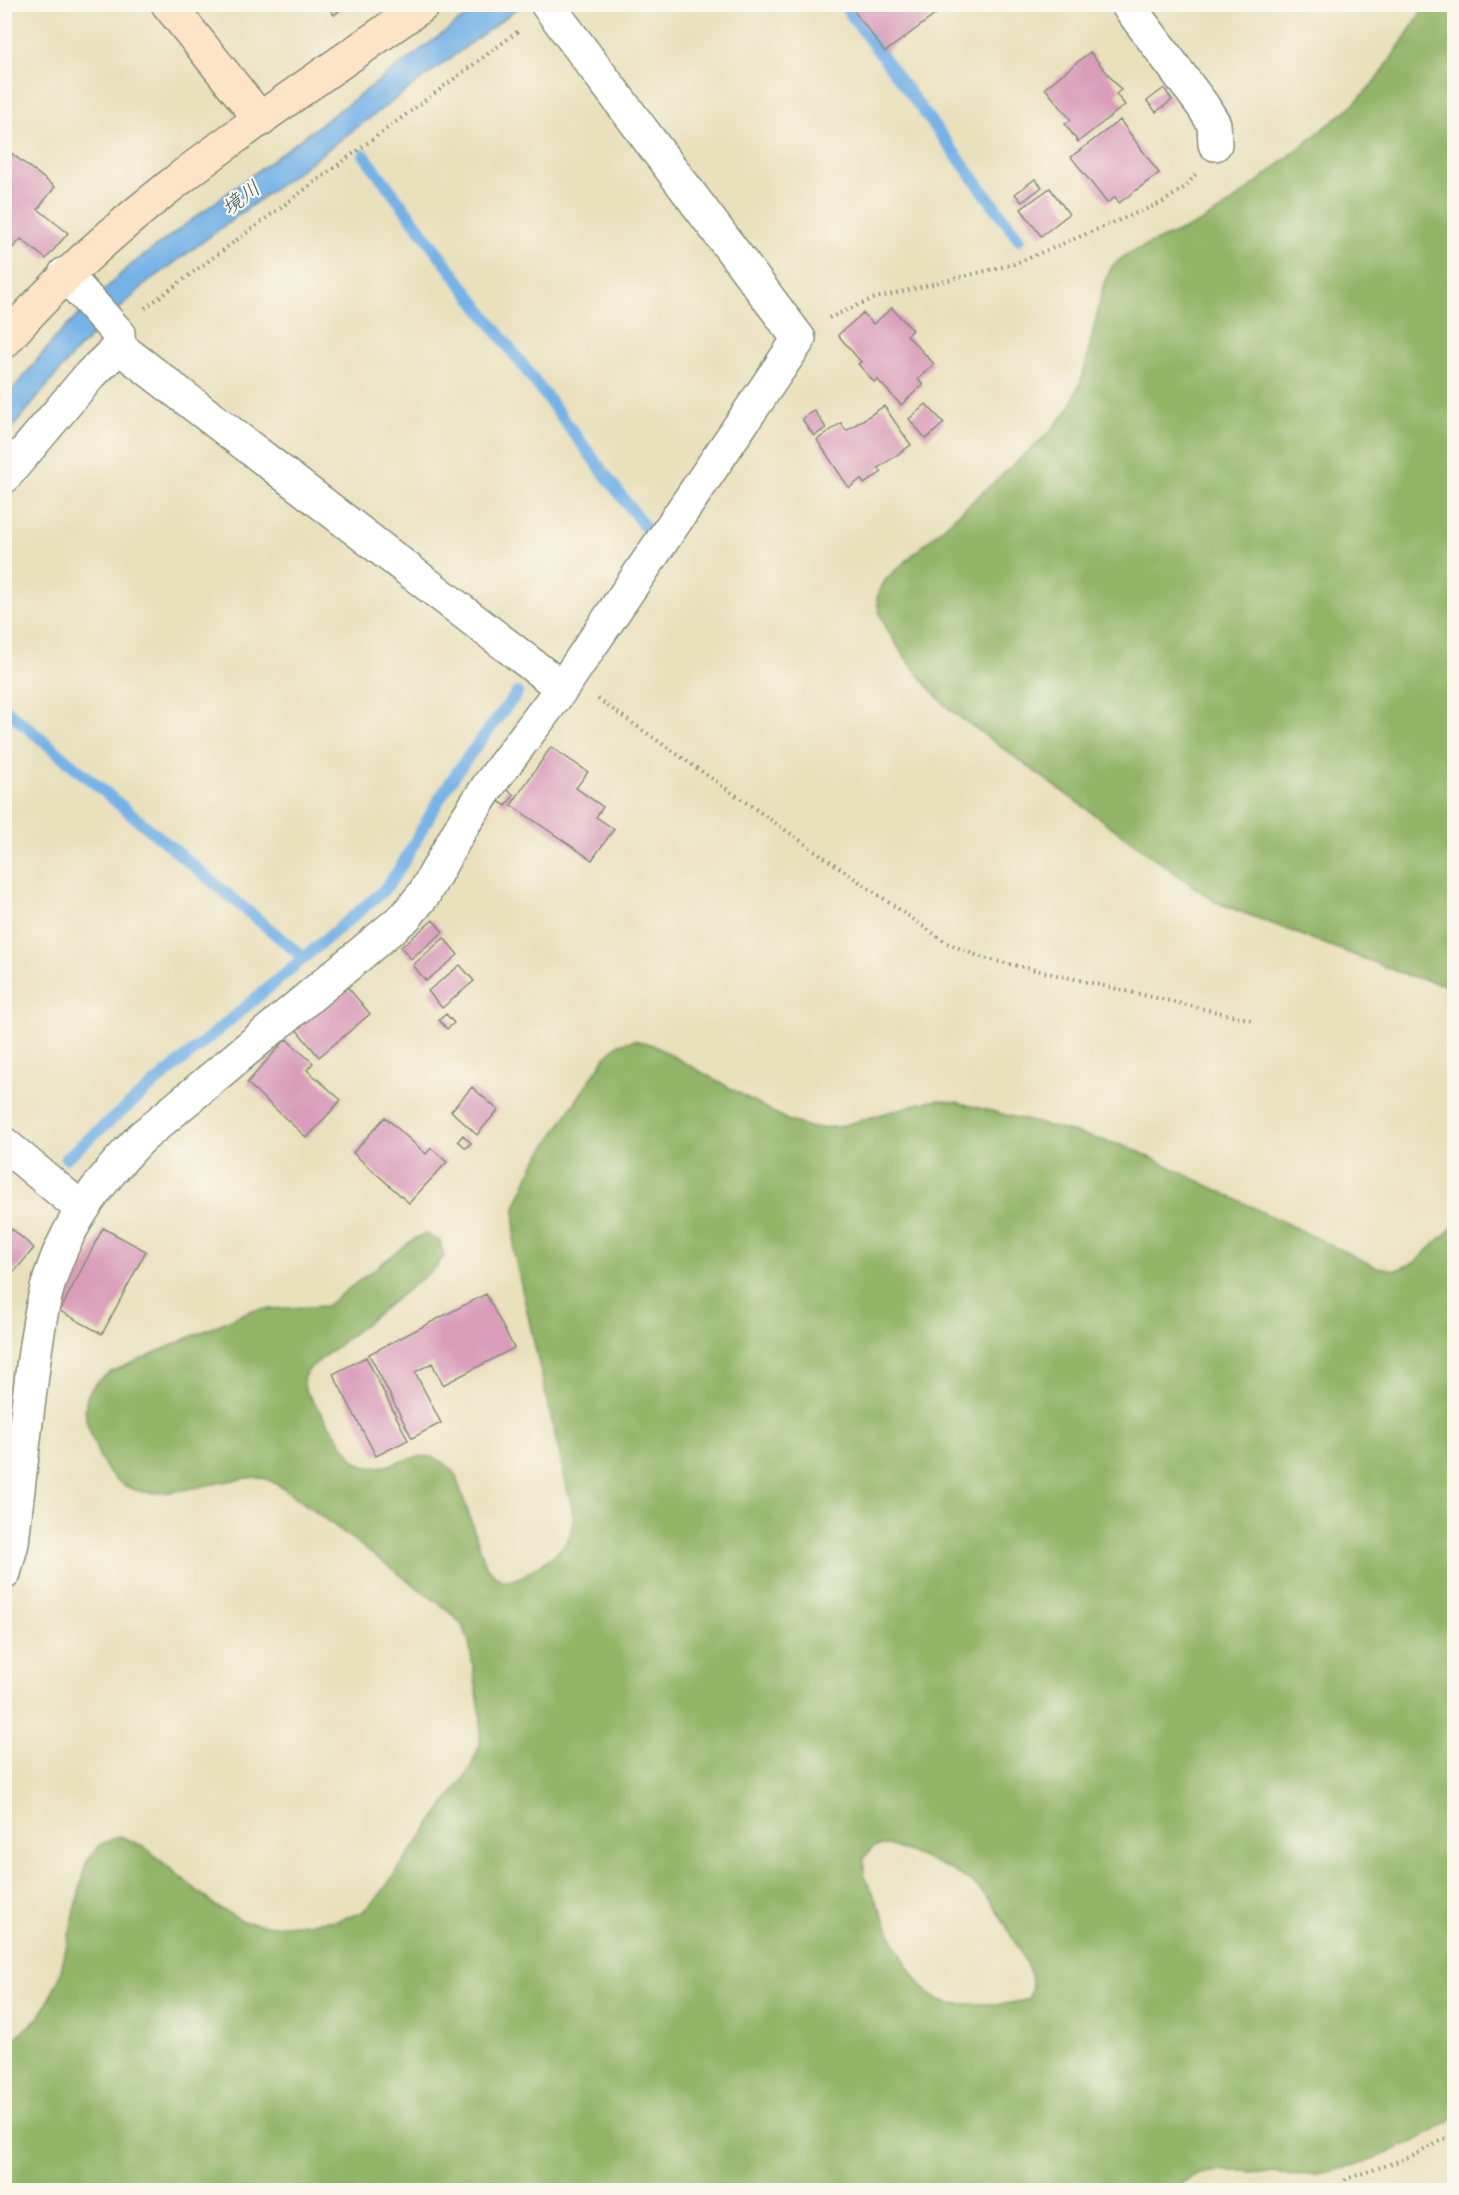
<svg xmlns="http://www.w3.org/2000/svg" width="1459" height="2195" font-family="Delius,'Klee One',sans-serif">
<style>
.forest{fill:#92b568;stroke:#58794e;stroke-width:1.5;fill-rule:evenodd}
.water{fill:#75b2e7;stroke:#4a788e;stroke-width:1.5}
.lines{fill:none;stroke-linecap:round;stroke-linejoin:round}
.stream{stroke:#75b2e7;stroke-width:12}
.building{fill:#d99dba}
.street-casing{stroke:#848e78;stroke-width:36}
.secondary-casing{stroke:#848e78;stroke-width:36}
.path{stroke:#848e78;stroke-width:4;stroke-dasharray:1.5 4.5;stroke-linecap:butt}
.street{stroke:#fff;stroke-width:33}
.secondary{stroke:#fee4c6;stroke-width:33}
.labels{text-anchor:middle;stroke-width:4.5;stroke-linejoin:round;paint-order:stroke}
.water-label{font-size:21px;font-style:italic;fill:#345a61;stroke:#fbf7ec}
</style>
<rect width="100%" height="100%" fill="#fbf7ec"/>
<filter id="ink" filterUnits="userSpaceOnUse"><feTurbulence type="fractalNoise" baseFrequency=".0167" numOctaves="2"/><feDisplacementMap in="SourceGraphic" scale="12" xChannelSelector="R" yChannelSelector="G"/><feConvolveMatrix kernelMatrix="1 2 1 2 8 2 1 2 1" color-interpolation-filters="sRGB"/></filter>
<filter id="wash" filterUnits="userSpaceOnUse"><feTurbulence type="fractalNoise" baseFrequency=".008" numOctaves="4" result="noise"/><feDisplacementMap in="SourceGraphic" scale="24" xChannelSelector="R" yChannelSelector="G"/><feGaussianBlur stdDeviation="1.35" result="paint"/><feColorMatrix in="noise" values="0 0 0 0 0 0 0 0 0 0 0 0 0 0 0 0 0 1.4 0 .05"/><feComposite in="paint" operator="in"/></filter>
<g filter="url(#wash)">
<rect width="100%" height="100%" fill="#e9e0bc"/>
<!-- forest -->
<path class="forest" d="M1426,5h28v982l-48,-12 -170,-65 -20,-8 -19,-13 -247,-179c-19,-18 -80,-89 -72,-116 1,-5 6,-11 9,-16l164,-147 19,-24 13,-31 21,-93 9,-18 16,-12 72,-31 25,-15 128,-103 25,-27z
M635,1040l18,5 134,75 25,8 26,-1 82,-24 18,-3 18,2 173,45 247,120 20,3 18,-7 40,-37v891c-27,24 -103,53 -139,57 -39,4 -80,-10 -119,1 -8,2 -16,11 -23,15h-1168v-143l35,-31 19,-37 27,-116 13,-18 21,-9 23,10 74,61 28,15 29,4 64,-6 23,-7 18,-17 90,-125 11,-26 1,-28 -12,-75 -7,-17 -13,-14 -167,-124c-5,-3 -11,-6 -16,-8 -12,-4 -25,0 -37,2 -53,9 -109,33 -133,-33 -3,-10 -9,-21 -10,-31 -3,-22 6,-33 23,-44l143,-63 74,-4 88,-67 11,-5 15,7 4,15 -8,11 -126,101 -7,10 2,12 48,69c32,29 68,-30 102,15l31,92c5,5 11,13 18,15 14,2 56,-28 63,-40 6,-9 6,-16 6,-27l-59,-260 1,-47 19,-43 72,-108 13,-12zM888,1845c29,11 64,21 88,41 19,16 30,41 42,62 9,18 20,31 10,51 -17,6 -32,5 -50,5 -13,0 -28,1 -41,-5 -29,-15 -58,-94 -73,-125v-16l9,-11z"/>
<!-- water -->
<path class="water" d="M481,5h41l-379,281 -68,66 -70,85v-38l52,-63 70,-68z"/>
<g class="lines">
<!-- stream -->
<path class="stream" d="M843,4l176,235
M364,155l289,383
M4,708l300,250
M66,1158l316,-266c22,-25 34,-54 51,-82 24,-42 55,-79 84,-117"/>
</g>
<g id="blocks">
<!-- building -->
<path class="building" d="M326,4h21l-13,11z
M863,4h65l8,10 -51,38 -31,-41z
M1090,52l31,38 -5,4 9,11 -47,37 -13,-18 6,-4 -26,-32z
M1164,88l8,12 -16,12 -9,-11z
M1120,120l39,53 -40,30 -4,-6 -8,6 -36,-46z
M11,153l44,34 -17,22 30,24 -22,26 -25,-20 -7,8 -10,-8v-77z
M1035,179l7,8 -20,15 -7,-8z
M1050,188l19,26 -28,22 -20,-27z
M892,308l20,22 -5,5 27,29 -16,15 5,6 -22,20 -24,-26 -3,3 -16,-18 3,-2 -23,-27 25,-22 10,11z
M926,404l18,19 -18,16 -17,-20z
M884,406l27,39 -33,23 4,4 -18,12 -3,-5 -12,9 -32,-48 24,-17 5,8z
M814,410l12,18 -12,8 -12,-17z
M551,747l37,25 -12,16 27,19 -7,10 18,12 -22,31 -81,-55z
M506,789l8,6 -8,11 -8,-5z
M433,920l10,12 -32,27 -10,-12z
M444,938l14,17 -32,26 -13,-16z
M460,965l14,16 -32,27 -14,-17z
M346,985l24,29 -51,43 -24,-29z
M446,1014l8,9 -7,6 -8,-9z
M286,1039l27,24 -6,7 34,30 -34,38 -60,-55z
M472,1087l26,23 -21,25 -26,-24z
M385,1117l41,37 5,-6 16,14 -38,41 -56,-50z
M463,1135l8,8 -5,5 -8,-7z
M103,1228l43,23 -44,83 -42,-23z
M12,1229l22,19 -19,23 -11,-9v-24z
M486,1294l28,54 -71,37 -11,-22 -17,9 26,51 -29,15 -43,-84z
M366,1357l42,83 -32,16 -43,-82z"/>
</g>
</g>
<g filter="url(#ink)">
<use href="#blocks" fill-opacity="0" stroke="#848e78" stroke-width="1.5"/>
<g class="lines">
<defs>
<path id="street" d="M1127,4l76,102 11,18 1,20
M65,274l53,59 1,14 443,341
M4,477l86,-102 29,-28
M4,1144l78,65
M4,1573l8,-30c5,-48 11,-96 17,-145 7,-53 11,-106 35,-155 19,-41 47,-74 78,-106l264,-221 18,-22 38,-68 27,-41 73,-97 237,-349 -252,-335"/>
<path id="secondary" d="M168,4l93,116
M4,342c114,-135 277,-236 420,-338"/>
</defs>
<!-- street casing -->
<use href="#street" class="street-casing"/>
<!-- secondary casing -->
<use href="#secondary" class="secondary-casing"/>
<!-- path -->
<path class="path" d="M145,308l375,-278
M829,318l43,-19 142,-35 149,-62 22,-15 11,-13
M598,699l349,244 36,15 269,62
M1338,2190l8,-11 65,-22 43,-23"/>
<!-- street -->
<use href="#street" class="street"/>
<!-- secondary -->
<use href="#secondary" class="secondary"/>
</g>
</g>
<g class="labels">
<!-- water labels -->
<g class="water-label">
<text transform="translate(241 198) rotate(-37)" y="7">境川</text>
</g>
</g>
<!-- margin -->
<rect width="1459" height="2195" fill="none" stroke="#fbf7ec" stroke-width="24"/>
</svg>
